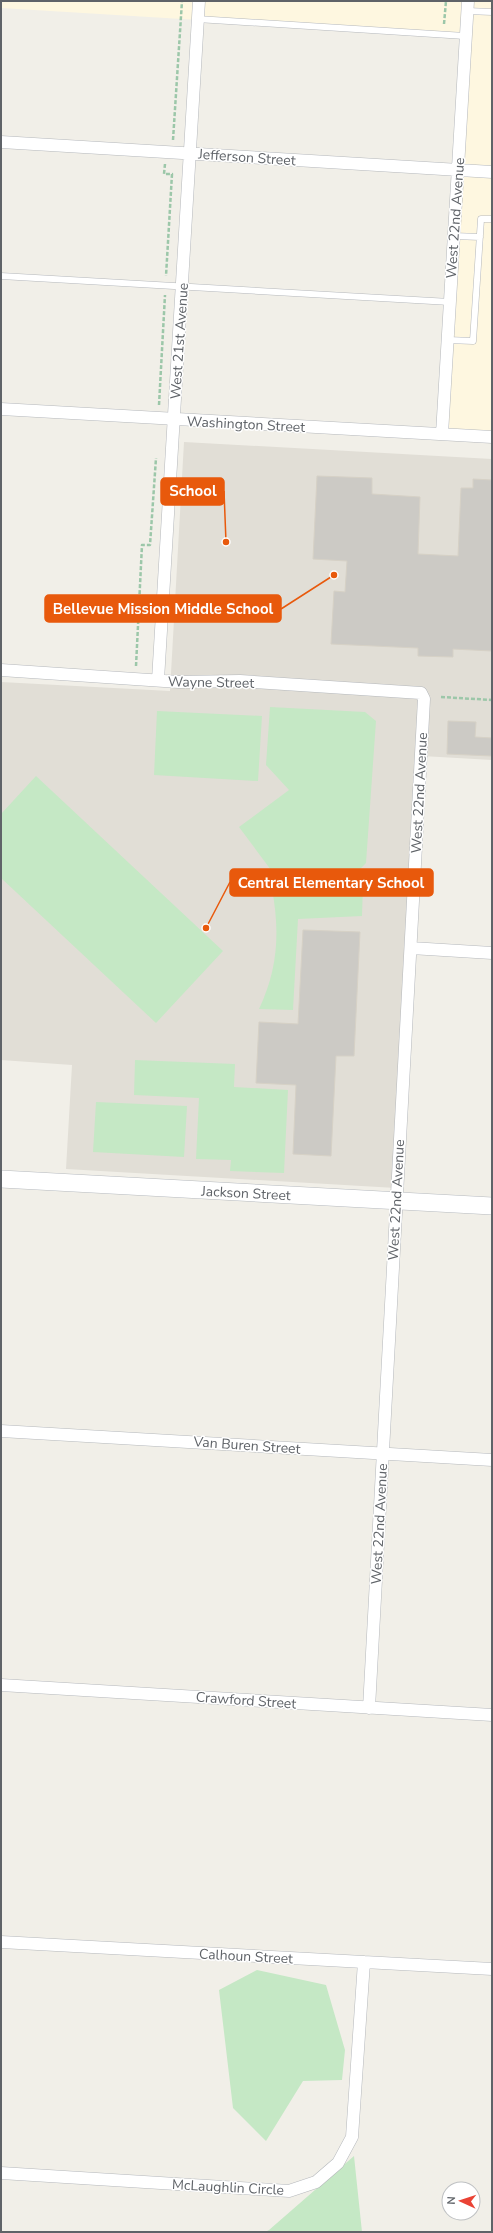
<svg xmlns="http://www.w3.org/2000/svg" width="493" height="2233" font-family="'Nunito Sans',sans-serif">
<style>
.commercial{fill:#fef7e0}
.education{fill:#e1ded6}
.green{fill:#c5e8c5}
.building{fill:#cccac5;stroke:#d6d1c6}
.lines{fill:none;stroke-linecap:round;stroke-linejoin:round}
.lane-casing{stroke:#b5b8bc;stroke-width:7}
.street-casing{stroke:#b5b8bc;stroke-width:13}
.secondary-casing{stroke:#b6babf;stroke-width:18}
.path{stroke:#9cc7a9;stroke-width:2.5;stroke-dasharray:4 2;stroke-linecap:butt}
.lane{stroke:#fff;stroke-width:6}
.street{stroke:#fff;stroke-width:12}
.secondary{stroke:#fff;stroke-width:17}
.labels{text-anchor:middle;stroke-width:3;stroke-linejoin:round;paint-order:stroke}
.street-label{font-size:14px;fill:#5f6368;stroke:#fff}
.leader{fill:none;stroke:#e8590c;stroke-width:1.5}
.callout-dot{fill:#e8590c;stroke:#fff;stroke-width:1.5}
.callout{fill:#e8590c;stroke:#e8590c;stroke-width:1.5}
.callout-label{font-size:15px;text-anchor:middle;font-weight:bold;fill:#fff}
</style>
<rect width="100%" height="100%" fill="#f1efe8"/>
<!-- commercial -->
<path class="commercial" d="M1,1h491v437l-50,-4 23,-398 -464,-28z"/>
<!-- education -->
<path class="education" d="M184,442l308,17v301l-70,-4 -26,432 -330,-19 6,-104 -71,-5v-378l169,9z"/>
<!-- green -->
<path class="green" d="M270,707l95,5 11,9 -10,142 -11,11h-81l-35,-47 50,-37 -23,-25z
M157,711l105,5 -4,65 -104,-6z
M36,776l187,175 -67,72 -155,-145v-64z
M363,883l-1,33 -64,3 -5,91 -34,-1c19,-40 21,-77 13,-120z
M135,1060l100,4 -1,23 54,3 -4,83 -54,-2 1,-11 -35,-1 3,-61 -65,-3z
M96,1102l91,4 -3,51 -91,-5z
M257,1970l69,15 19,65 -3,30 -39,1 -37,60 -33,-33 -14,-118z
M354,2156l8,76h-97l4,-2z"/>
<!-- building -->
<path class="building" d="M317,476l55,2v16l48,3 -2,57 40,2 3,-68h12v-9l19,1v171l-39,-2v8l-35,-1v-8l-87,-4 3,-53 11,1 2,-31 -34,-2z
M448,721l28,1 -1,15 17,1v18l-45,-2z
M303,930l57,2 -6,124h-18l-5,100 -38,-2 3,-69 -40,-2 3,-61 39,2z"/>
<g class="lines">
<defs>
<path id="lane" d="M467,11l25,1
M197,19l268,17
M454,236l26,1
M1,276l449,26
M448,340l25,1 8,-122h11"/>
<path id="street" d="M1,142l491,30
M1,409l491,28
M442,434l26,-433
M1,670l178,12 61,-1 181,12 3,6 -55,1009
M158,680l41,-679
M411,948l81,5
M1,1431l491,29
M1,1685l491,30
M1,1942l491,27
M1,2173l288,18 27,-9 22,-19 14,-26 12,-175"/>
<path id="secondary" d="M1,1179l491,27"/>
</defs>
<!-- lane casing -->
<use href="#lane" class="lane-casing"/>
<!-- street casing -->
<use href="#street" class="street-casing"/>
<!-- secondary casing -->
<use href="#secondary" class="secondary-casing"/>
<!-- path -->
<path class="path" d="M444,24l2,-23
M173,140l9,-139
M165,164l-1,10h8l-6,102
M159,405l6,-110
M136,666l6,-121h8l6,-87
M441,697l51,3"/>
<!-- lane -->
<use href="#lane" class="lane"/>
<!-- street -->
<use href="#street" class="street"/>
<!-- secondary -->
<use href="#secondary" class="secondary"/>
</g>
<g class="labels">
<!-- street labels -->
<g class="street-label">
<text transform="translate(247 157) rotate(4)" y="5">Jefferson Street</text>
<text transform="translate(455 218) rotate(-86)" y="5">West 22nd Avenue</text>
<text transform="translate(179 341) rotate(-86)" y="5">West 21st Avenue</text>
<text transform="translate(246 424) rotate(3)" y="5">Washington Street</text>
<text transform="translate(211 682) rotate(1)" y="5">Wayne Street</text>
<text transform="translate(419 793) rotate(-87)" y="5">West 22nd Avenue</text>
<text transform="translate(246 1193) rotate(3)" y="5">Jackson Street</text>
<text transform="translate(396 1200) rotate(-87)" y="5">West 22nd Avenue</text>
<text transform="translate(247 1445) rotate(4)" y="5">Van Buren Street</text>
<text transform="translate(379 1524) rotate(-87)" y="5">West 22nd Avenue</text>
<text transform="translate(246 1700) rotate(4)" y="5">Crawford Street</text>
<text transform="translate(246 1956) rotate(3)" y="5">Calhoun Street</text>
<text transform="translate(228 2187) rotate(3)" y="5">McLaughlin Circle</text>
</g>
</g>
<!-- callouts -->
<path class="leader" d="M226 542L224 491M334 575L281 609M206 928L230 882"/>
<g class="callout-dot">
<circle cx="226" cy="542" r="4"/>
<circle cx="334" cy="575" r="4"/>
<circle cx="206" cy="928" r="4"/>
</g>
<g class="callout">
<rect x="161" y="478" width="63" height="27" rx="4"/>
<rect x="45" y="595" width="236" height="27" rx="4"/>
<rect x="230" y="869" width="203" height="27" rx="4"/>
</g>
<g class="callout-label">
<text x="193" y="496">School</text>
<text x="163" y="614">Bellevue Mission Middle School</text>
<text x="331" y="888">Central Elementary School</text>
</g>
<!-- border -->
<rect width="493" height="2233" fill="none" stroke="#5f6368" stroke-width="4"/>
<!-- north arrow -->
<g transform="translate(461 2201) rotate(273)"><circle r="19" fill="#ffffff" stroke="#bfc1c3"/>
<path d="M0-3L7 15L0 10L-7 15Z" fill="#ea4335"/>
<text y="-6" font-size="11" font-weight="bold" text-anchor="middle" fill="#5f6368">N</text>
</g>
</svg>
